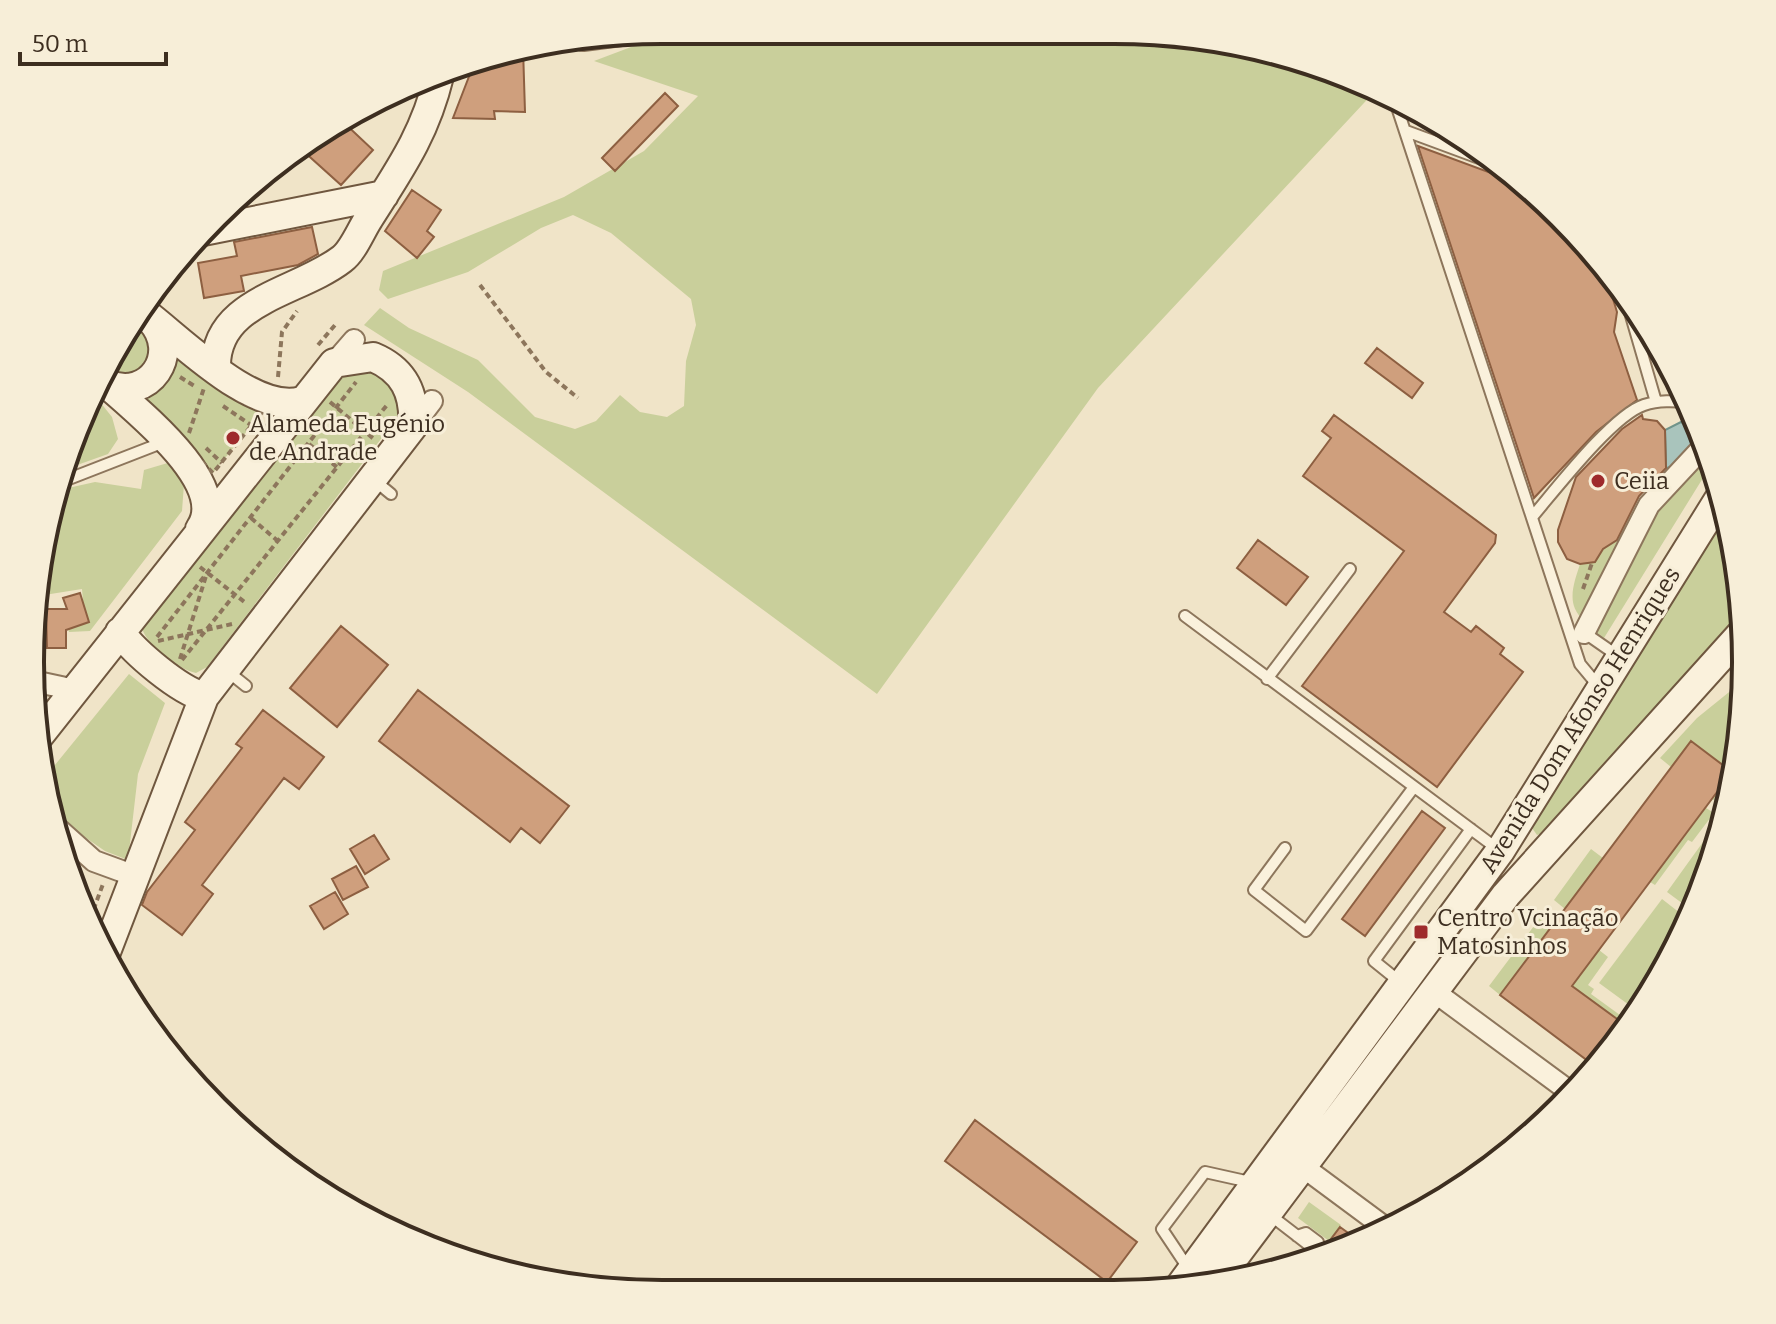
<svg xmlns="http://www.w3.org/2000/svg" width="1776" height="1324" font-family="Bitter,serif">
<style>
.green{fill:#c9cf9b}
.water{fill:#a9c4bc;stroke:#6f938a;stroke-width:2}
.building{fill:#cf9f7d;stroke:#8d5f41;stroke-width:2}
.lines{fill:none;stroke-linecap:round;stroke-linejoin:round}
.lane-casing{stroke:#8d765c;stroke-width:14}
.street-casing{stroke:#8d765c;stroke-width:24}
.secondary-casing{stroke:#6f573f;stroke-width:32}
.path{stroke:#8d765c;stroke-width:4;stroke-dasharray:6 4;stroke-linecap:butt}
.lane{stroke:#faf1dc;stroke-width:10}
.street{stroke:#faf1dc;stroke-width:20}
.secondary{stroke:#faf1dc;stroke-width:28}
.poi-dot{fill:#9e2a2b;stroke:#f7eed8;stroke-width:3}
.labels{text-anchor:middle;stroke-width:6;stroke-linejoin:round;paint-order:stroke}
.poi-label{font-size:24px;fill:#3d2e20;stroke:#f7eed8;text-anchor:start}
.street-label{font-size:24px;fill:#3d2e20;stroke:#f7eed8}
.rim{fill:none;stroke:#3d2e20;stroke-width:4}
</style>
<rect width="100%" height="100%" fill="#f0e4c8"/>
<!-- green -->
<path class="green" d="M676,30h108l11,11 41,-11 319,1 123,21 99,37 -279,299 -221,306 -409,-302 -104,-67 16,-17 29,20 69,32 57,57 40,12 21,-8 24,-26 20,17 27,5 17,-11 2,-45 10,-36 -5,-26 -80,-66 -38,-18 -32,13 -73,44 -80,27 -9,-9 4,-19 181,-74 80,-46 54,-55 -104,-35z
M137,323l10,7 4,27c-13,15 -26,25 -44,9z
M175,346l64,54 24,11 -50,62 -77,-77z
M346,368l40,6 17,36 -196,257 -11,6c-18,-4 -49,-27 -54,-45z
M92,392l20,25 6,22 -10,15 -42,15z
M1708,454l3,11 -107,173 -8,-5 54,-115z
M171,462l13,22 -2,27 -92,120 -21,1 -1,-6 17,-2 -3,-35 -44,7 4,-58 17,-48 36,-8 46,7 3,-19z
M1725,509l9,29 8,80 -196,214 -9,3 -7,-10z
M1625,534l-41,86c-19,-15 -10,-37 -4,-56l15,-2 8,-13z
M129,674l36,29 -27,71 -10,86 -23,-9 -51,-35 -8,-40z
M1744,680l-9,98 -18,24 -5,-3 20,-27 -41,-31 -20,26 -11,-9 37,-40z
M1706,808l8,5 -22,29 -4,-2 -33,45 -5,-3z
M1726,810l-28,93 -4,9 -27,-20z
M1591,849l12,9 -38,51 -11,-9z
M1662,899l27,21 -49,93 -41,-30z
M1546,910l11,9 -57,76 -11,-9z
M1599,950l9,7 -20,28 6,4 -3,5 40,29 -3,4 -56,-41z
M1309,1202l32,23 -12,16 -31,-23z"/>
<!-- water -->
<path class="water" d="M1681,422l11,6 5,13 -26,26 -5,1 -1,-38z"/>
<!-- building -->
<path class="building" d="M523,48l2,64 -31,-1 1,8 -42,-1 22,-57 23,-9z
M665,93l13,13 -63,65 -13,-13z
M340,119l33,31 -32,35 -40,-36z
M1418,146l103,38 69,74 4,13 16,18 7,23 -3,20 23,68 -41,32 -62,66z
M412,190l29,20 -14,21 7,6 -17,21 -32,-27z
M312,227l6,27 -20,11 -57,11 3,15 -40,7 -6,-35 39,-7 -3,-14z
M1377,348l46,35 -11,15 -47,-35z
M1334,415l162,120 -1,8 -51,69 27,20 5,-6 28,22 -4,6 23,18 -86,115 -135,-101 102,-135 -101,-75 28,-38 -9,-7z
M1642,415l1,4 14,2 8,9 1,38 -27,28 -22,44 -14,9 -8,13 -15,2 -13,-5 -9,-17v-12l18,-53 46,-48z
M1258,540l50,37 -22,28 -49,-37z
M80,593l9,29 -23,8v18h-19l-1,-39h21l-4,-11z
M341,626l47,39 -51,62 -47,-39z
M418,690l151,116 -29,37 -19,-15 -11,14 -131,-101z
M263,710l61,47 -25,32 -15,-11 -82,107 11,9 -31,41 -40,-30 5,-13 48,-62 -10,-8 57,-74 -6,-4z
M1691,741l41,31 -160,214 56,41 -32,40 -96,-72z
M1422,811l23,17 -80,108 -23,-17z
M374,835l15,24 -24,15 -15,-25z
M356,866l12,21 -25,13 -11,-21z
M335,892l13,22 -24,15 -14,-23z
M975,1120l162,122 -30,40 -162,-121z
M1340,1227l22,16 -32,10 -5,-6z"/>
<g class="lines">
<defs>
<path id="lane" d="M1393,95l187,569 20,24
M1406,131l100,37
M1625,295l31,107
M374,480l17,14
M61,482l103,-40
M1533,516c23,-27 80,-101 111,-111 15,-5 30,-4 44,-3
M1185,616l314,234
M1582,631l36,25
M226,670l20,16
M1267,679l83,-110
M1285,848l-31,42 52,41 108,-144
M1400,982l-26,-21 97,-132
M1270,1215l52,40
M1297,1236l9,-3 12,9 -13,18
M1190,1271l-28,-42 43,-57 45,10"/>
<path id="street" d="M583,40l46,-6
M334,363l20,-23
M413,426l19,-25
M1584,633l65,-128 56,-60
M33,681l42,9
M56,827l38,34 41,15
M1432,990l141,104
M1302,1166l85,63"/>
<path id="secondary" d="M203,231l181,-36
M145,313c37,28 109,102 157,88
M216,368c-2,-68 82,-75 126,-109 11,-8 19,-29 27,-41 31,-49 56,-84 70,-142
M99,377c30,28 134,106 101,152
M107,384c42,18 75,-30 44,-64
M120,632c15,21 59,58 84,65
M38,737l296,-374 39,-6c31,13 42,36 40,69l-209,271 -98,255
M1214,1284l292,-389 237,-263
M1178,1289l322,-438 221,-355"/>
</defs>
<!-- lane casing -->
<use href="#lane" class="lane-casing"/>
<!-- street casing -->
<use href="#street" class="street-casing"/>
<!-- secondary casing -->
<use href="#secondary" class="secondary-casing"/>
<!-- path -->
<path class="path" d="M184,258l12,-7
M480,285l66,87 32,26
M318,345l17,-20
M175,346l64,54 24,11 -50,62 -77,-77 27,-17z
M119,363l12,-29
M180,377l16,10
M278,377l4,-45 15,-21
M330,402l45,38
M223,406l28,19
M189,433l15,-45
M309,444l29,24
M206,448l16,15
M251,518l28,24
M200,567l47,37
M1583,589l9,-26
M157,637l199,-255
M158,641l74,-17
M180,659l26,-83
M182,660l205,-255
M90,919l13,-35"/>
<!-- lane -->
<use href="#lane" class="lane"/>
<!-- street -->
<use href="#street" class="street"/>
<!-- secondary -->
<use href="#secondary" class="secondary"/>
</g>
<!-- markers -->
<g class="poi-dot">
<circle cx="233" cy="438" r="8"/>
<circle cx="1598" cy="481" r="8"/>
<rect x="1413" y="924" width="16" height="16" rx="4"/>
</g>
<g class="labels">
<!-- poi labels -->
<g class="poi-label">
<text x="249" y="432">Alameda Eugénio<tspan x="249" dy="28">de Andrade</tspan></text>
<text x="1614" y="489">Ceiia</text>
<text x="1437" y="926">Centro Vcinação<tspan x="1437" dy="28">Matosinhos</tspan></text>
</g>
<!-- street labels -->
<g class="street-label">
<text transform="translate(1580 720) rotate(-58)" y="8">Avenida Dom Afonso Henriques</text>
</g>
</g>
<!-- crop -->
<path d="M0 0H1776V1324H0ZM662 44H1114A618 618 0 0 1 1732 662V662A618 618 0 0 1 1114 1280H662A618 618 0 0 1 44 662V662A618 618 0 0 1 662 44Z" fill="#f7eed8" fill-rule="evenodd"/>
<path class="rim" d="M662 44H1114A618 618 0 0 1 1732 662V662A618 618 0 0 1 1114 1280H662A618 618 0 0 1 44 662V662A618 618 0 0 1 662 44Z"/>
<!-- scale -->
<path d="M20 52v12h146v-12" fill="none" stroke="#3d2e20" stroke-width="4"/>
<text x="32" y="52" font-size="24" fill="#3d2e20" stroke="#f7eed8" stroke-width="6" paint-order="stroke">50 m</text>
</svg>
